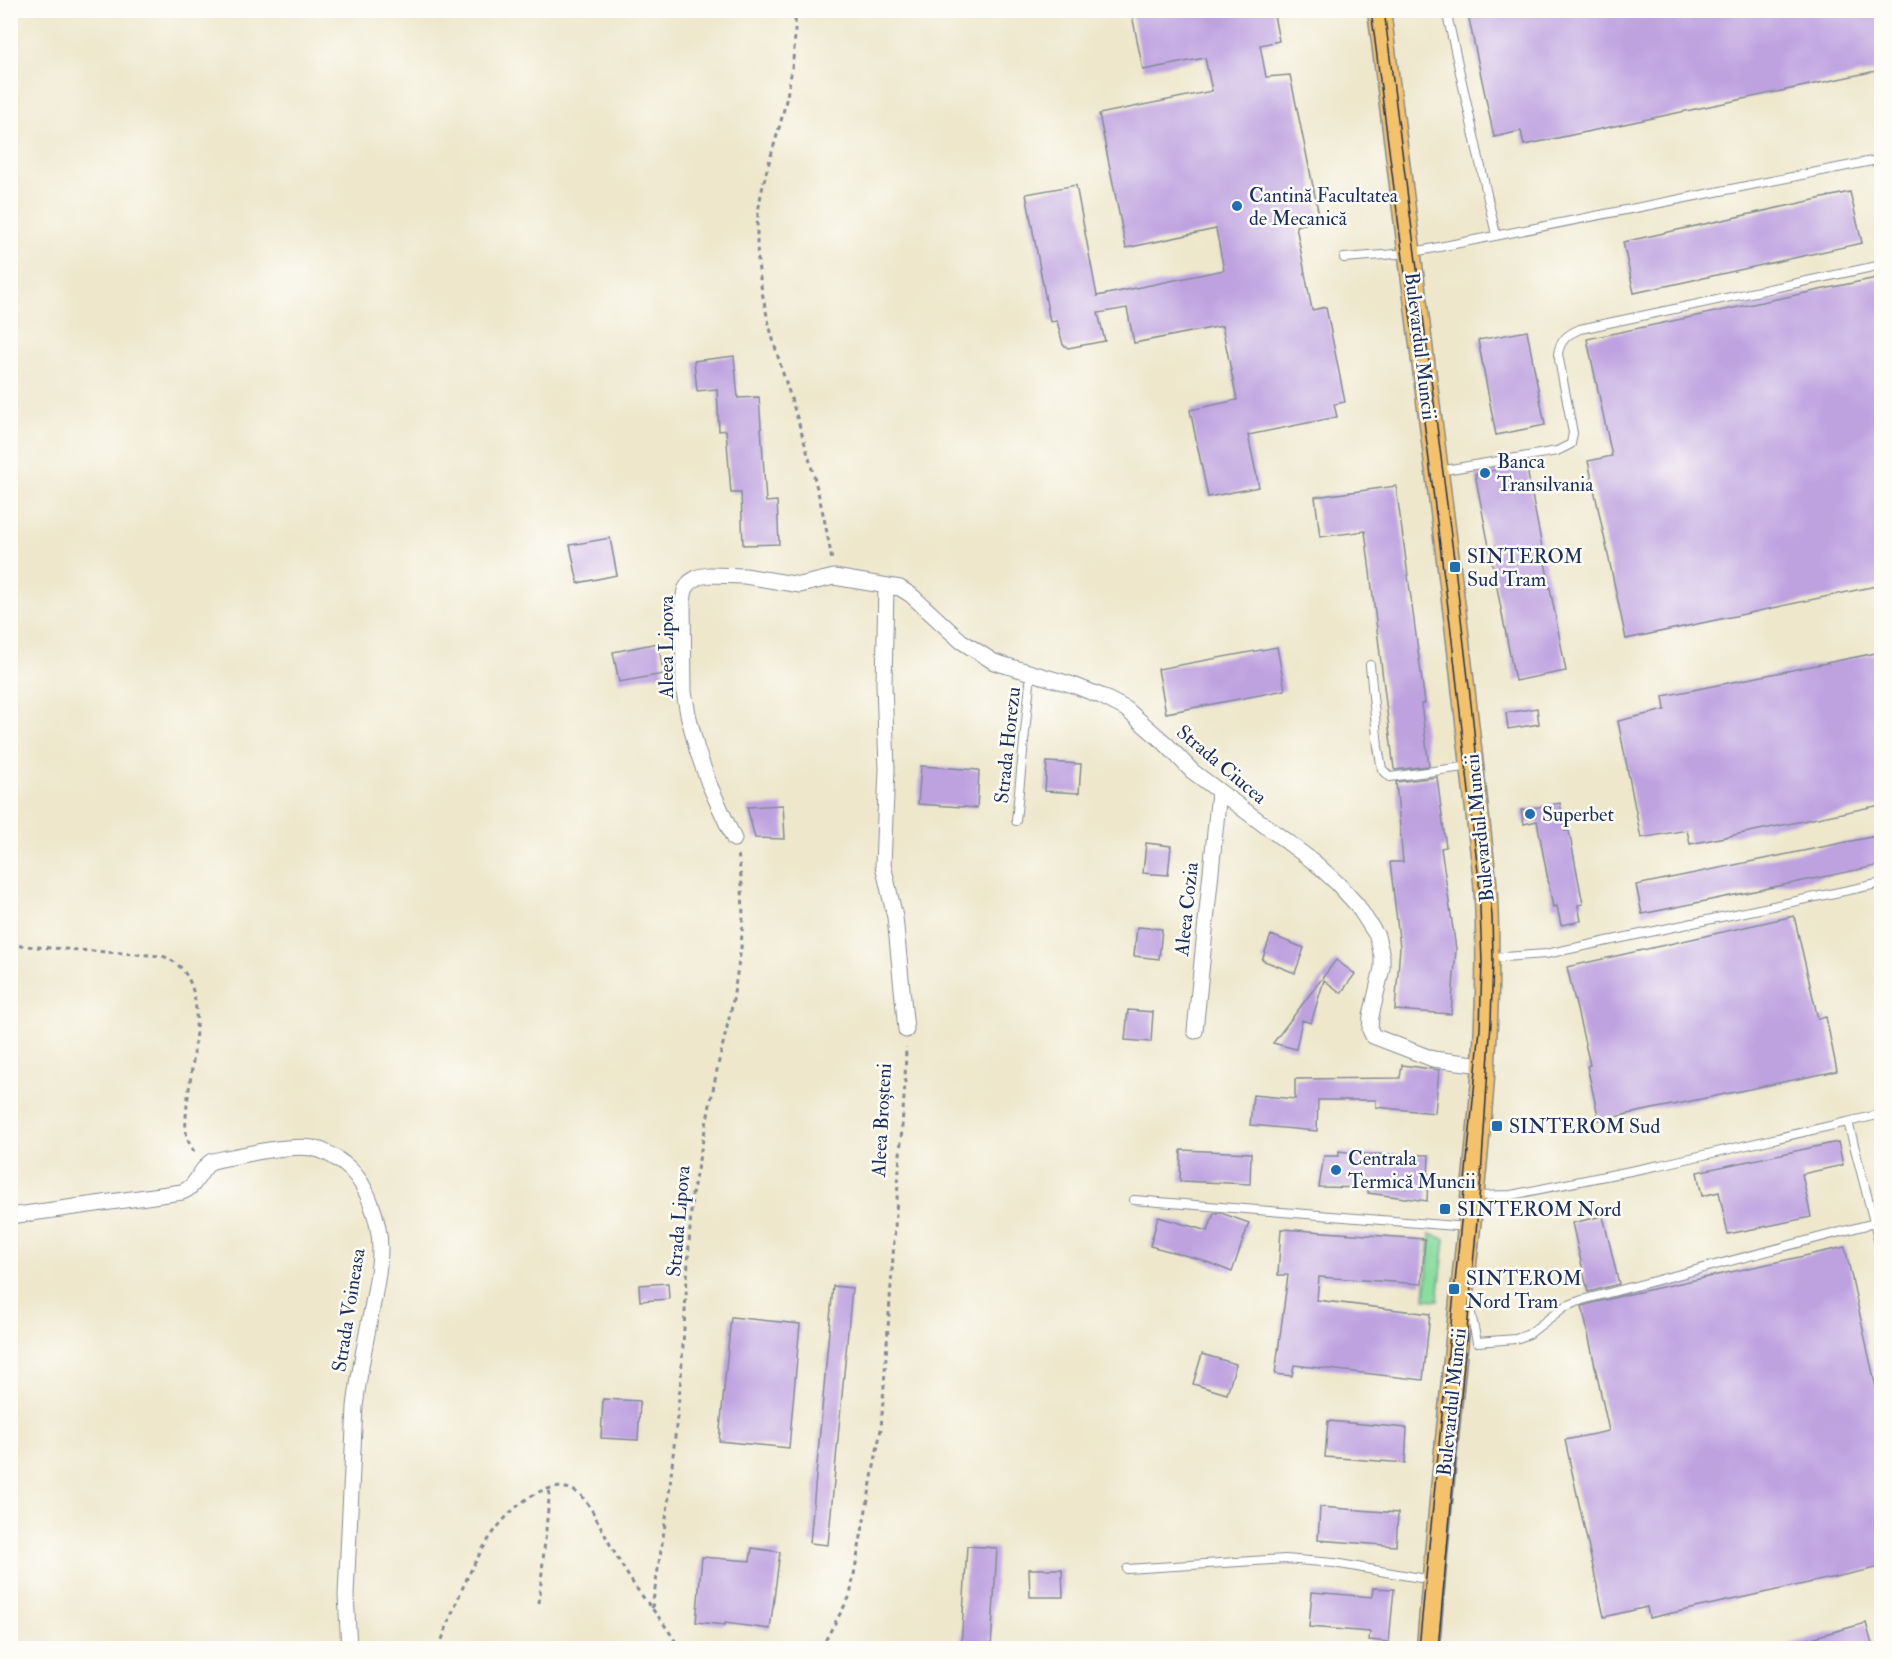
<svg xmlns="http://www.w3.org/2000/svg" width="1892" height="1659" font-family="'IM FELL Double Pica',serif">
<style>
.green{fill:#88dd9f;stroke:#52867e;stroke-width:1.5}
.building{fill:#bea2e0}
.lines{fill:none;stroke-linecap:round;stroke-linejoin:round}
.service-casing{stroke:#848b95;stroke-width:10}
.minor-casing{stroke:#848b95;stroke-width:17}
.primary-casing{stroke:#848b95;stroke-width:25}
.path{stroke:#848b95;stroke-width:3;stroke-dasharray:4.5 4.5;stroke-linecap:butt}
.service{stroke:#fff;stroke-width:8}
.minor{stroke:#fff;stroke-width:15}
.primary{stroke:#f4c26a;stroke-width:22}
.tram{stroke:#1b2f5e;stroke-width:1.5}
.poi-dot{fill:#1f6fb2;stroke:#fdfcf7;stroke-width:2}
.labels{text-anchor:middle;stroke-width:5;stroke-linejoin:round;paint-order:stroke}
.poi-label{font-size:20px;fill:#1b2f5e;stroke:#fdfcf7;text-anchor:start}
.street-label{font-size:20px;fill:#1b2f5e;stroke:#fdfcf7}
</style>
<rect width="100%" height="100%" fill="#fdfcf7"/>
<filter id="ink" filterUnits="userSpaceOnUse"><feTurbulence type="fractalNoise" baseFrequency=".0167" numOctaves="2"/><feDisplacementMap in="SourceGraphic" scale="12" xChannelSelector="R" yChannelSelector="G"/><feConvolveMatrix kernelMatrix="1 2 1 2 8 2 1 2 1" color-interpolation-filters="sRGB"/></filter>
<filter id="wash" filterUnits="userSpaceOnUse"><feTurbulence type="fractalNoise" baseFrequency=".008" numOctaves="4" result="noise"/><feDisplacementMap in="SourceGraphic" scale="24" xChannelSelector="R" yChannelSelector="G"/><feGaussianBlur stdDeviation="1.35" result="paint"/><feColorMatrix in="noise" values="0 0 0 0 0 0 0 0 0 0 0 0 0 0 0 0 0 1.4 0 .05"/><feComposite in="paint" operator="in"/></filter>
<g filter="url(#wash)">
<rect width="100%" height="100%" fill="#eee7cc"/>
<!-- green -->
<path class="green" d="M1430,1234l15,5 -7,61 -13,-1z"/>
<g id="blocks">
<!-- building -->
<path class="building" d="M1131,10h142l6,31 -19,4 6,32 24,-2 30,145 -24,6 16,84 14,-3 19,95 -11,2 3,13 -89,18 11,52 -51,10 -18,-87 47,-10 -15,-74 -88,17 -7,-35 -29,5 7,28 -37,7 -5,-3 -6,-24 -7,1 -24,-128 50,-9 21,111 127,-26 -8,-41 -90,19 -27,-134 113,-23 -7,-33 -62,12z
M1467,10h414v60l-357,75 -3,-14 -27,6z
M1850,192l12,51 -228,50 -11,-51z
M1881,277v308l-255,54 -38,-178 24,-5 -25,-117z
M1527,331l18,94 -49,10 -18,-95z
M734,356l4,42 21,-1 7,105 11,-1 2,43 -36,1 -2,-52h-10l-5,-63 -7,1 -2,-42 -20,2 -3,-30z
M1526,464l40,207 -51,10 -40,-207z
M1396,486l29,217 -4,1 8,62 -34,4 -1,-1 -29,-238 -45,6 -5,-40z
M610,538l7,37 -39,8 -8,-38z
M658,643l6,31 -45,8 -6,-30z
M1277,647l8,43 -119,23 -8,-44z
M1881,652v153l-191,39 -3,-14 -46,8 -23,-117 47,-11 -2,-14z
M1537,708l2,16 -31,5 -2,-16z
M1047,762l34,2 -2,29 -34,-2z
M921,766l58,4 -2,38 -59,-4z
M1437,777l9,70 -5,1 15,101 -5,65 -56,-4 5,-63 -10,-85h13l-7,-80z
M1560,803l5,28h4l14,73 -5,1 3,16 -20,4 -4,-19 -4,1 -16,-86 -13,3 -3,-14z
M783,805l2,34 -30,-1 -8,-31z
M1881,835v30l-239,49 -6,-29z
M1146,843l25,3 -3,29 -25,-2z
M1794,916l24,103 8,-2 11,54 -238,49 -12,-54 3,-1 -23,-98z
M1137,927l25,2 -3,30 -25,-3z
M1271,935l33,13 -9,25 -33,-13z
M1336,960l19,14 -14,19 -17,-13 -13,43 -9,-3 -6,29 -23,-6z
M1128,1010l25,2 -2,30 -26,-2z
M1402,1065l37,5 -4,43 -59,-6v-7h-58l-1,31 -67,-6 3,-30 42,4v-20l105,-1z
M1838,1142l5,23 -41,9 9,43 -83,17 -9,-42 -17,4 -5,-24z
M1181,1150l70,3 -1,31 -70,-3z
M1339,1151l23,3 67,1 -2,46 -59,-8 1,-5 -50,-1 5,-31h15z
M1214,1213h7l28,10 -17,49 -33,-13 -49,-13 8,-29 50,14z
M1603,1216l16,68 -31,8 -16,-69z
M1281,1229l144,10 -3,45 -103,-7 -2,23 113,14 -7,66 -129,-15 -2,11 -17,-2 13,-99h-10z
M1845,1247l36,164v156l-232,51 -2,-11 -43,10 -39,-177 44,-9 -27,-125 39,-10z
M668,1283l1,16 -29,2 -1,-16z
M833,1286l19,2 -24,257 -18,-2z
M731,1317l69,7 -11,124 -70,-7z
M1202,1354l34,10 -9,30 -34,-10z
M603,1399l37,2 -2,39 -37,-2z
M1328,1421l79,7 -2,35 -80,-6z
M1320,1507l78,6 -2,33 -78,-6z
M967,1546l30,2 -6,100h-30z
M752,1548l28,4 -10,77 -45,-6v2l-29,-3 6,-65 48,4z
M1029,1569h33l1,28h-33z
M1373,1588l21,1 -5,53 -20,-2 1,-8 -61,-5 3,-35 60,5z
M1866,1623l7,25h-83l-1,-4z"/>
</g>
</g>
<g filter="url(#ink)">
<use href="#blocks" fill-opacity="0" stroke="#848b95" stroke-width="1.5"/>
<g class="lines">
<defs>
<path id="service" d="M1446,10l50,225
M1344,258l65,-5 473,-94
M1439,471l118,-20 14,-7 2,-11 -15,-79c2,-14 10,-20 22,-25l302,-64
M1370,665l8,82 4,22 8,8 81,-11
M1016,821l15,-148
M1489,958l57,-4 336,-71
M1848,1122l26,100 8,36
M1475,1196l36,-1 149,-30 222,-51
M1134,1200l334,27
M1469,1304l8,38 39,-3 13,-5 35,-27 18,-7 300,-79
M1127,1569l158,-10 49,4 98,17"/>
<path id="minor" d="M886,586l-2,98 3,85 -4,96 12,52 11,113
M734,839l-25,-55 -12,-34 -9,-36 -4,-22 -1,-91 2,-11 5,-8 8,-5 11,-2 36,1 55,9 34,-8 66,11 11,7 50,46 33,21 79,23 28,11 25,13 40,35 26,27 122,91 23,21 20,22 20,31 5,20v12l-11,48 -1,14 3,6 60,23 50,6
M1195,1031l24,-239
M10,1216l172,-24c16,-6 17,-23 30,-31 25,-5 76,-17 100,-13 12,2 22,8 32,16 23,17 36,57 36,85 0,18 -4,37 -7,54 -7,35 -14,69 -18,104l-9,188 3,53"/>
<path id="primary" d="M1379,10l77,614 29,257c9,139 -9,281 -24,420 -12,116 -24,232 -33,347"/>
</defs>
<!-- service casing -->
<use href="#service" class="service-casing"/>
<!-- minor casing -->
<use href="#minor" class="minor-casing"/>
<!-- primary casing -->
<use href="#primary" class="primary-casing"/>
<!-- path -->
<path class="path" d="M795,10c1,36 -3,65 -11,99 -10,42 -27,81 -27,124 -1,61 20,121 38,178 15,48 29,99 37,150
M10,945l152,11c62,21 20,128 24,176 1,8 5,15 9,21
M539,1603l11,-115
M652,1608l16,-103 13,-127 11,-183 26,-130 14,-59 9,-58 2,-31 -1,-32 -4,-32
M439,1648c19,-52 48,-133 102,-157 11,-4 25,-6 35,1 12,7 17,22 24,33 11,22 23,44 37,64 14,19 31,38 42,59
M821,1648l29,-52 31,-167 24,-346 1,-36"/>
<!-- service -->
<use href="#service" class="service"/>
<!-- minor -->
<use href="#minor" class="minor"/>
<!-- primary -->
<use href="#primary" class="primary"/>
<!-- tram -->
<path class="tram" d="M1371,10l79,613 29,258 3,82 -2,66 -61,619
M1384,10l71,557 18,154 19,195 1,42 -2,64 -10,155 -43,471"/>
</g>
</g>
<!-- markers -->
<g class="poi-dot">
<circle cx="1237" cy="206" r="6"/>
<circle cx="1485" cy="473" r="6"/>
<rect x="1449" y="561" width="12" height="12" rx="3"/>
<circle cx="1530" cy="814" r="6"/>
<rect x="1491" y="1120" width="12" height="12" rx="3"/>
<circle cx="1336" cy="1170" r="6"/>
<rect x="1439" y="1203" width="12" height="12" rx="3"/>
<rect x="1448" y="1283" width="12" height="12" rx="3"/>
</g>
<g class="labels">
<!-- poi labels -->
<g class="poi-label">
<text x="1249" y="202">Cantină Facultatea<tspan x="1249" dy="23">de Mecanică</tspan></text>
<text x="1497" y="468">Banca<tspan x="1497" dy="23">Transilvania</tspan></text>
<text x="1467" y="563">SINTEROM<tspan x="1467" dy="23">Sud Tram</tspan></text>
<text x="1542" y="821">Superbet</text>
<text x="1509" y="1133">SINTEROM Sud</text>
<text x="1348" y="1165">Centrala<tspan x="1348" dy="23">Termică Muncii</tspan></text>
<text x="1457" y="1216">SINTEROM Nord</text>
<text x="1466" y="1285">SINTEROM<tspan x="1466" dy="23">Nord Tram</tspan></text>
</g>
<!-- street labels -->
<g class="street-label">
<text transform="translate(1421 346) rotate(83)" y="7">Bulevardul Muncii</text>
<text transform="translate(666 647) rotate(-90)" y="7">Aleea Lipova</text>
<text transform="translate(1007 745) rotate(-84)" y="7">Strada Horezu</text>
<text transform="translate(1222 764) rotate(40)" y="7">Strada Ciucea</text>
<text transform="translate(1479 828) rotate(-96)" y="7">Bulevardul Muncii</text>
<text transform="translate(1186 909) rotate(-84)" y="7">Aleea Cozia</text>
<text transform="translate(881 1120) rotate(-87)" y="7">Aleea Broșteni</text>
<text transform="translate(678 1221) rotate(-85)" y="7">Strada Lipova</text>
<text transform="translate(348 1310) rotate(-81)" y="7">Strada Voineasa</text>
<text transform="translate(1451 1402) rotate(-84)" y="7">Bulevardul Muncii</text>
</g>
</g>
<!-- margin -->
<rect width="1892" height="1659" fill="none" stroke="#fdfcf7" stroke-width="36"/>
</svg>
